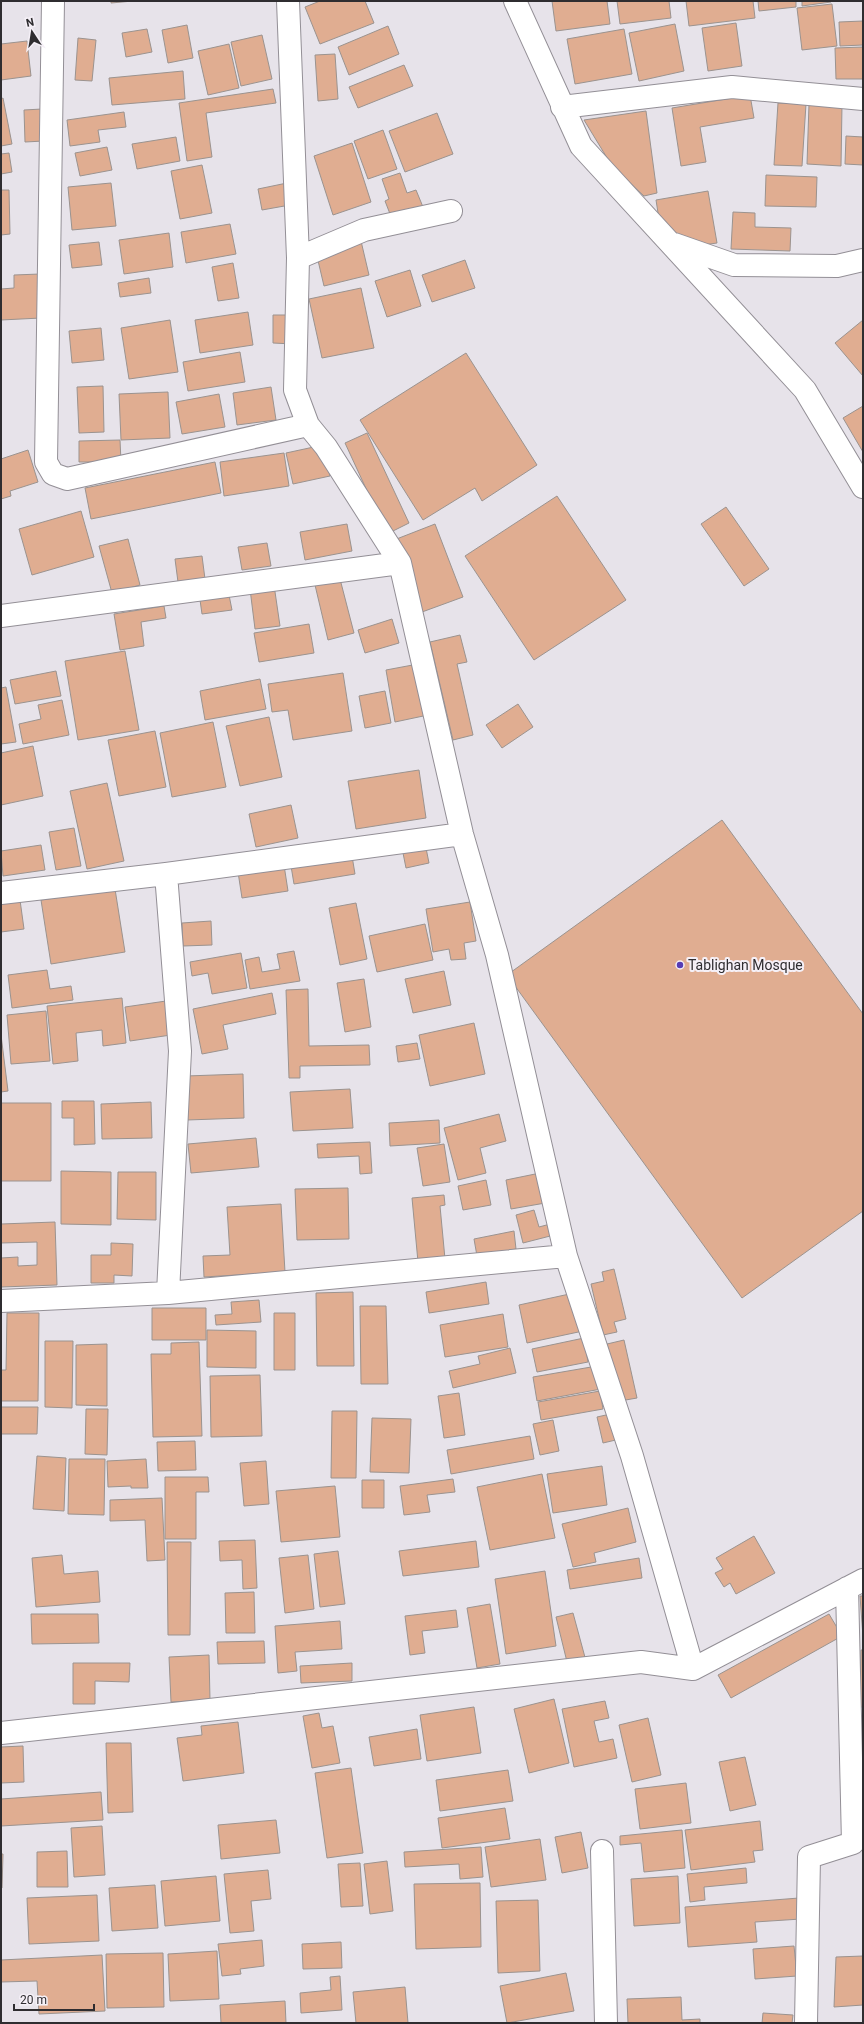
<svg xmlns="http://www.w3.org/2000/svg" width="864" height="2024" font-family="Roboto,sans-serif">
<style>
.building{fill:#e0ad91;stroke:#9b938f}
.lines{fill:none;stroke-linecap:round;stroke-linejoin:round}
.minor-casing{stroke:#938f96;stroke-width:24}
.minor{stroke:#fff;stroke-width:22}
.poi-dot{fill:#563cb4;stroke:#f5f0f7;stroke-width:1.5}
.labels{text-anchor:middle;stroke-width:4;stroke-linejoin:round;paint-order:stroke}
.poi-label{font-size:14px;fill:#2f2d30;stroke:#f5f0f7;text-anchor:start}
</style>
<rect width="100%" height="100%" fill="#e7e3ea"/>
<!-- building -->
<path class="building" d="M111,1h22l-22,2z
M320,1h45l9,22 -54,21 -15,-37z
M552,1h55l3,23 -54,7z
M617,1h52l2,17 -51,6z
M686,1h67l2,17 -66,8z
M758,1h38v6l-37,4z
M802,1h29v1l-29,4z
M832,4l5,42 -35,4 -5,-42z
M863,21v24l-23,1 -1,-24z
M736,23l6,43 -34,5 -6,-43z
M675,24l9,47 -45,10 -10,-48z
M187,25l6,33 -25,5 -6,-33z
M388,26l11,28 -50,21 -11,-28z
M147,29l5,23 -26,5 -4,-24z
M624,29l8,45 -57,10 -8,-45z
M262,35l10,44 -31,7 -10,-44z
M78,38l18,2 -4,41 -17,-1z
M27,41l4,35 -30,4v-36z
M229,44l10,44 -31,7 -10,-44z
M863,47v32h-27l-1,-31z
M335,54l3,45 -20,2 -3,-46z
M404,65l9,21 -55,22 -9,-21z
M183,71l2,28 -73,6 -3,-27z
M273,89l3,14 -70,10 6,44 -25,4 -8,-58z
M750,95l4,23 -54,9 6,35 -25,4 -9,-58z
M3,98l9,46 -11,2v-47z
M778,103l28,1 -4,62 -28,-1z
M809,104l33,1 -1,61 -34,-2z
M42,109l2,32 -19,1 -1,-32z
M646,111l11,82 -13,3 -32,-30 -28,-46z
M124,112l2,15 -28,3 2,12 -30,4 -3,-26z
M437,113l16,41 -48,18 -16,-41z
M383,130l14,39 -29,10 -14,-38z
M846,136l17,1v28l-18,-1z
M176,137l4,24 -43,8 -5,-25z
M352,143l19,59 -38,13 -19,-59z
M107,147l5,23 -32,6 -5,-23z
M9,153l3,19 -11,2v-20z
M202,165l10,48 -32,6 -9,-48z
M400,173l7,20 9,-3 7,17 -31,12 -7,-18 4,-2 -7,-20z
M766,175l51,2 -1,30 -51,-1z
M111,183l5,43 -44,4 -4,-43z
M287,183l3,22 -28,5 -4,-21z
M1,190h8l1,44 -9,1z
M708,191l9,52 -29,4 -12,-8 -3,-10 -14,-10 -3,-19z
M733,212l22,1v14l36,1 -1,23 -59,-2z
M230,224l6,30 -50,9 -5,-31z
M169,233l4,34 -49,7 -5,-34z
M361,241l8,34 -45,11 -8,-34z
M99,242l3,23 -30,3 -3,-23z
M465,260l10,28 -43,14 -10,-27z
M233,263l6,35 -21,3 -6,-34z
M410,270l11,36 -34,11 -12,-36z
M40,274l1,44 -40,2v-31l13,-1v-13z
M149,278l2,15 -31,4 -2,-14z
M361,288l13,60 -52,10 -13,-59z
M248,312l5,33 -53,8 -5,-33z
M273,315h20v29l-20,-1z
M170,320l8,52 -49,7 -8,-51z
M863,320v56l-28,-33z
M101,328l3,32 -32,3 -3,-32z
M240,352l5,30 -57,9 -5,-29z
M466,353l71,112 -55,36 -7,-13 -52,32 -63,-100z
M103,386l1,46 -25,1 -2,-46z
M271,387l5,33 -39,5 -4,-32z
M168,392l2,46 -49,2 -2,-46z
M219,394l6,33 -43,7 -6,-32z
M863,406v46l-20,-34z
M367,433l42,90 -22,11 -42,-91z
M120,440l1,22h-42v-21z
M323,445l7,31 -37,8 -7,-31z
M28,450l10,32 -28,9 1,5 -10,3v-40z
M284,453l5,33 -65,10 -4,-34z
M215,462l6,31 -130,26 -6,-31z
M557,496l69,104 -92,60 -69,-104z
M726,507l43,62 -25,17 -43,-62z
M81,511l13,46 -62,18 -13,-46z
M347,524l5,27 -47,9 -5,-28z
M435,524l28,73 -41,15 -28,-72z
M128,539l12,46 -28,8 -13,-47z
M267,543l4,23 -29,4 -4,-23z
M202,556l3,23 -27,3 -3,-23z
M340,579l14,54 -26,7 -13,-55z
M274,585l6,41 -25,3 -5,-40z
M229,595l3,15 -30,4 -2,-14z
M164,606l2,12 -25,4 3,24 -24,4 -6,-36z
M392,619l7,24 -34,10 -7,-23z
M309,624l5,29 -55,9 -5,-29z
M460,635l7,27 -10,2 16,71 -20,5 -23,-98z
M125,651l14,79 -61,10 -13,-79z
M418,664l10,51 -33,7 -9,-52z
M56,671l5,25 -46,8 -5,-24z
M343,673l9,58 -59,9 -5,-30 -16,2 -4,-28z
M260,679l6,30 -61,11 -5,-29z
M6,687l10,55 -15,2v-56z
M385,691l6,32 -26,5 -6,-32z
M62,700l7,35 -46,9 -4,-20 22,-5 -3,-14z
M518,704l15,23 -31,21 -16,-23z
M269,717l13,60 -42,9 -14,-60z
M213,722l13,65 -54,10 -12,-64z
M155,731l11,56 -47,9 -11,-56z
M33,746l10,50 -42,9v-52z
M419,770l7,48 -70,11 -8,-48z
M107,783l17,78 -37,8 -17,-78z
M291,805l7,33 -42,9 -7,-33z
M722,820l141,194v197l-121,87 -235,-323z
M74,828l7,38 -25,4 -7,-38z
M425,843l4,20 -23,5 -4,-20z
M41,845l4,25 -42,6 -2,-25z
M352,856l3,18 -61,10 -3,-18z
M284,865l4,26 -46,7 -4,-26z
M115,889l10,63 -74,12 -10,-64z
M20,900l4,29 -23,3v-30z
M470,902l6,39 -12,2 2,16 -15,1 -2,-11 -16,3 -7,-43z
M356,903l11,56 -27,6 -11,-57z
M211,921l1,24 -29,1 -1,-23z
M425,924l8,36 -56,12 -8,-36z
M294,951l6,30 -50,8 -5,-29 14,-3 3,15 18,-3 -3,-15z
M241,953l6,35 -35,6 -4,-21 -16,3 -2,-14z
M47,970l3,19 21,-3 2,14 -61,8 -4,-33z
M444,971l7,34 -38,8 -8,-34z
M364,979l7,48 -26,5 -8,-49z
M308,989l1,57 60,-1 1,20 -70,1v12h-11l-3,-88z
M272,993l4,21 -53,11 5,24 -26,5 -9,-45z
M122,998l4,45 -23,3 -1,-16 -26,3 2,28 -25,3 -6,-58z
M166,1001l5,34 -41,6 -5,-34z
M46,1011l4,50 -39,3 -4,-49z
M474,1023l11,51 -55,12 -11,-51z
M1,1035l7,56 -7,1z
M417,1043l3,16 -22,3 -2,-16z
M243,1074l1,44 -57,2 -1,-44z
M350,1089l3,39 -60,3 -3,-39z
M62,1101h32l1,43 -21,1v-27h-12z
M151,1102l1,36 -50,1 -1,-35z
M1,1103h50v78h-50z
M499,1114l7,27 -26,7 6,25 -28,7 -14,-52z
M439,1120l1,23 -50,3 -1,-23z
M256,1138l3,29 -68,6 -3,-29z
M370,1142l2,31 -12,1 -1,-18 -41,2 -1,-14z
M444,1144l6,38 -27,4 -6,-38z
M61,1171l50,1v53l-50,-1z
M118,1172h38v48l-39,-1z
M545,1172l6,30 -40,7 -5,-29z
M486,1180l5,25 -28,5 -5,-24z
M348,1188l1,51 -52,1 -2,-51z
M444,1195l1,10 -5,1 5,53 -27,3 -6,-64z
M281,1204l4,68 -81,5 -1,-21 27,-1 -3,-48z
M534,1210l5,17 15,-4 4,11 -35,9 -7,-28z
M55,1222l2,63 -56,2v-29l17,-1v9l19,-1v-23l-36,1v-19z
M514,1231l2,18 -39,7 -3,-17z
M111,1243l22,1 -1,32 -18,-1v8h-23v-28h20z
M614,1269l12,50 -12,3 3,10 -14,3 -12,-51 13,-3 -2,-9z
M486,1282l3,22 -60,9 -3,-21z
M353,1292l1,74h-37l-1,-73z
M574,1293l9,38 -56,12 -8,-38z
M259,1300l2,22 -45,3 -1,-10 17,-1 -1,-12z
M360,1306h26l2,78h-27z
M152,1308h54v32h-54z
M7,1313h32l-1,88h-37v-31h5z
M274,1313h21v57h-21z
M503,1314l5,33 -63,10 -5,-32z
M207,1330l49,1v37l-49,-1z
M584,1338l4,24 -51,10 -5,-23z
M624,1340l13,58 -17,3 -13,-57z
M45,1341h28l-1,67 -27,-1z
M199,1342l3,94 -49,1 -2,-83h20v-11z
M107,1344v62l-31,-1v-60z
M510,1348l6,25 -63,15 -4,-17 31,-7 -2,-8z
M597,1366l4,23 -64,12 -4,-24z
M260,1375l2,61 -51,1 -1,-61z
M600,1391l3,18 -62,11 -3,-18z
M459,1393l6,42 -21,3 -6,-42z
M1,1407h37l-1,27h-36z
M86,1409h22l-1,46 -22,-1z
M332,1411h25l-1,67h-25z
M615,1413l5,26 -17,4 -6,-26z
M372,1418l39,1 -2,54 -39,-1z
M553,1420l6,31 -19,4 -7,-31z
M530,1436l4,23 -83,15 -4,-24z
M195,1441l1,29 -38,1 -1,-29z
M37,1456l29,2 -2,53 -31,-2z
M69,1459h36l-1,56 -36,-1z
M146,1459l2,29h-17v-2l-23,1 -1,-26z
M266,1461l3,43 -25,2 -4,-43z
M602,1466l5,39 -54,8 -6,-39z
M542,1474l13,64 -65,12 -13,-63z
M165,1477h43l1,15h-13v47h-31z
M453,1479l2,13 -28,3 3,17 -26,3 -4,-29z
M362,1480h22v28h-22z
M335,1486l5,51 -59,5 -5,-51z
M162,1498l3,62 -18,1 -2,-41 -35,1v-21z
M628,1508l8,34 -42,11 2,9 -23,5 -11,-43z
M754,1536l21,37 -39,21 -6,-11 -6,4 -9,-14 8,-4 -7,-11z
M255,1540l2,48 -14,1 -1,-29 -22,1 -1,-20z
M476,1541l3,26 -76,9 -4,-25z
M167,1542h24l-1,93h-22z
M338,1551l7,53 -25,3 -6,-53z
M62,1555l2,19 34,-3 2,31 -64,5 -4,-49z
M308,1555l6,54 -29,4 -6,-55z
M639,1558l3,20 -72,11 -3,-19z
M545,1571l11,75 -50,8 -11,-75z
M254,1592l1,41h-29l-1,-40z
M860,1596h3v41z
M490,1604l10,60 -23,4 -10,-60z
M456,1610l2,17 -36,4 3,22 -15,2 -5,-39z
M573,1613l13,48 -18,5 -12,-49z
M31,1614h67l1,29 -67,1z
M829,1614l13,22 -111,62 -13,-23z
M340,1621l2,28 -47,3 2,19 -19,2 -3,-47z
M264,1641l1,22 -47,1 -1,-22z
M861,1650h2v57h-3z
M209,1655l1,45 -39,2 -2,-45z
M73,1663h57l-1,19 -34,-1v23h-22z
M352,1663v18l-51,2 -1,-17z
M554,1699l15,64 -40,10 -15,-64z
M605,1701l4,17 -15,3 5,21 14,-3 4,19 -43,9 -12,-58z
M474,1707l7,46 -54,8 -7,-46z
M319,1713l3,15 11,-2 7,37 -28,5 -9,-52z
M648,1718l13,57 -29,7 -13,-57z
M857,1719h6v62h-5z
M238,1722l6,51 -61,8 -6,-43 25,-3 -1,-9z
M417,1729l4,30 -47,7 -5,-29z
M106,1743h25l2,69 -25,1z
M23,1746l1,36 -23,1v-36z
M745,1757l11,48 -26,6 -11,-49z
M351,1768l12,85 -36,5 -12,-85z
M508,1770l5,31 -73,10 -4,-31z
M686,1783l5,40 -51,6 -5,-40z
M101,1792l2,28 -102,6v-27z
M505,1808l5,31 -68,9 -4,-30z
M276,1820l4,33 -59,6 -3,-34z
M760,1821l3,29 -10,1 2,11 -64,8 -6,-40z
M102,1826l3,49 -31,2 -3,-49z
M682,1830l3,38 -41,4 -3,-29 -21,2v-9z
M581,1832l7,36 -26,5 -7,-36z
M540,1839l6,41 -55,7 -6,-40z
M481,1847l2,30 -23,2 -1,-15 -54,3 -1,-15z
M67,1851l1,36h-31v-35z
M1,1854h2l-1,34h-1z
M387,1861l6,50 -23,3 -6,-50z
M360,1863l3,43 -22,1 -3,-43z
M746,1868l1,15 -43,4 1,13 -15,2 -3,-28z
M268,1870l3,29 -20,2 3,30 -24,2 -6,-59z
M216,1876l4,45 -55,5 -4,-45z
M678,1876l2,47 -46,3 -3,-47z
M480,1883l1,64 -65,2 -2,-65z
M155,1885l3,43 -46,3 -3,-43z
M97,1895l2,46 -70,3 -2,-46z
M799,1898l2,21 -46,3 2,20 -69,5 -3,-40z
M538,1900l2,71 -42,2 -2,-72z
M262,1940l2,26 -24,3 1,5 -19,2 -4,-32z
M341,1942l1,26 -39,1 -1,-25z
M794,1946l3,30 -42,3 -2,-30z
M217,1951l2,48 -49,2 -2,-47z
M163,1953l1,54 -57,1 -1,-54z
M102,1955l3,56 -66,3 -2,-33 -36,1v-22z
M863,1956v49l-29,2 2,-50z
M566,1973l8,38 -67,12 -7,-37z
M340,1976l2,34 -41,3 -1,-20 31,-3 -1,-13z
M405,1987l3,36h-52l-3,-31z
M681,1997l1,23 18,-1v4h-72l-1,-24z
M285,2001l1,22h-65l-1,-18z
M763,2013l30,2 -1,8h-30z"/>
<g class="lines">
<defs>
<path id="minor" d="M53,1l-7,461 7,12 14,5 241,-54
M288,1l10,257 -3,132 13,35 18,22 74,116 62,271 35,121 69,301 66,200 61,213
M515,1l66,145 224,244 58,97
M562,107l170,-20 131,12
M674,244l60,21 103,1 26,-6
M298,258l66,-28 87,-19
M1,616l399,-53
M166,874l14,177 -12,242
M1,893l165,-19 296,-40
M1,1301l167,-8 398,-37
M1,1733l640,-71 52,7 170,-89
M602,1851l4,172
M806,2023l3,-166 44,-14 -6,-255"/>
</defs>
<!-- minor casing -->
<use href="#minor" class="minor-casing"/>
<!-- minor -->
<use href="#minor" class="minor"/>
</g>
<!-- markers -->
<circle class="poi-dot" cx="680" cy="965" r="4"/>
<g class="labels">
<!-- poi labels -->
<g class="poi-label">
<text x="688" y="970">Tablighan Mosque</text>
</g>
</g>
<!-- border -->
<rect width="864" height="2024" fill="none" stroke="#2f2d30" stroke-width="4"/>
<!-- north arrow -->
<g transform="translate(32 32) rotate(348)" stroke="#f5f0f7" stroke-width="3" paint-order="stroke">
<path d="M0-3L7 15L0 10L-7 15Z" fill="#2f2d30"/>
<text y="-6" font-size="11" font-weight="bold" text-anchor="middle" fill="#2f2d30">N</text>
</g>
<!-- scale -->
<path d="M14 2004v6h80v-6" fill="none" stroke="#2f2d30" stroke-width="2"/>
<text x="20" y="2004" font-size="12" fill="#2f2d30" stroke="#f5f0f7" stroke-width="3" paint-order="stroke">20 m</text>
</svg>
